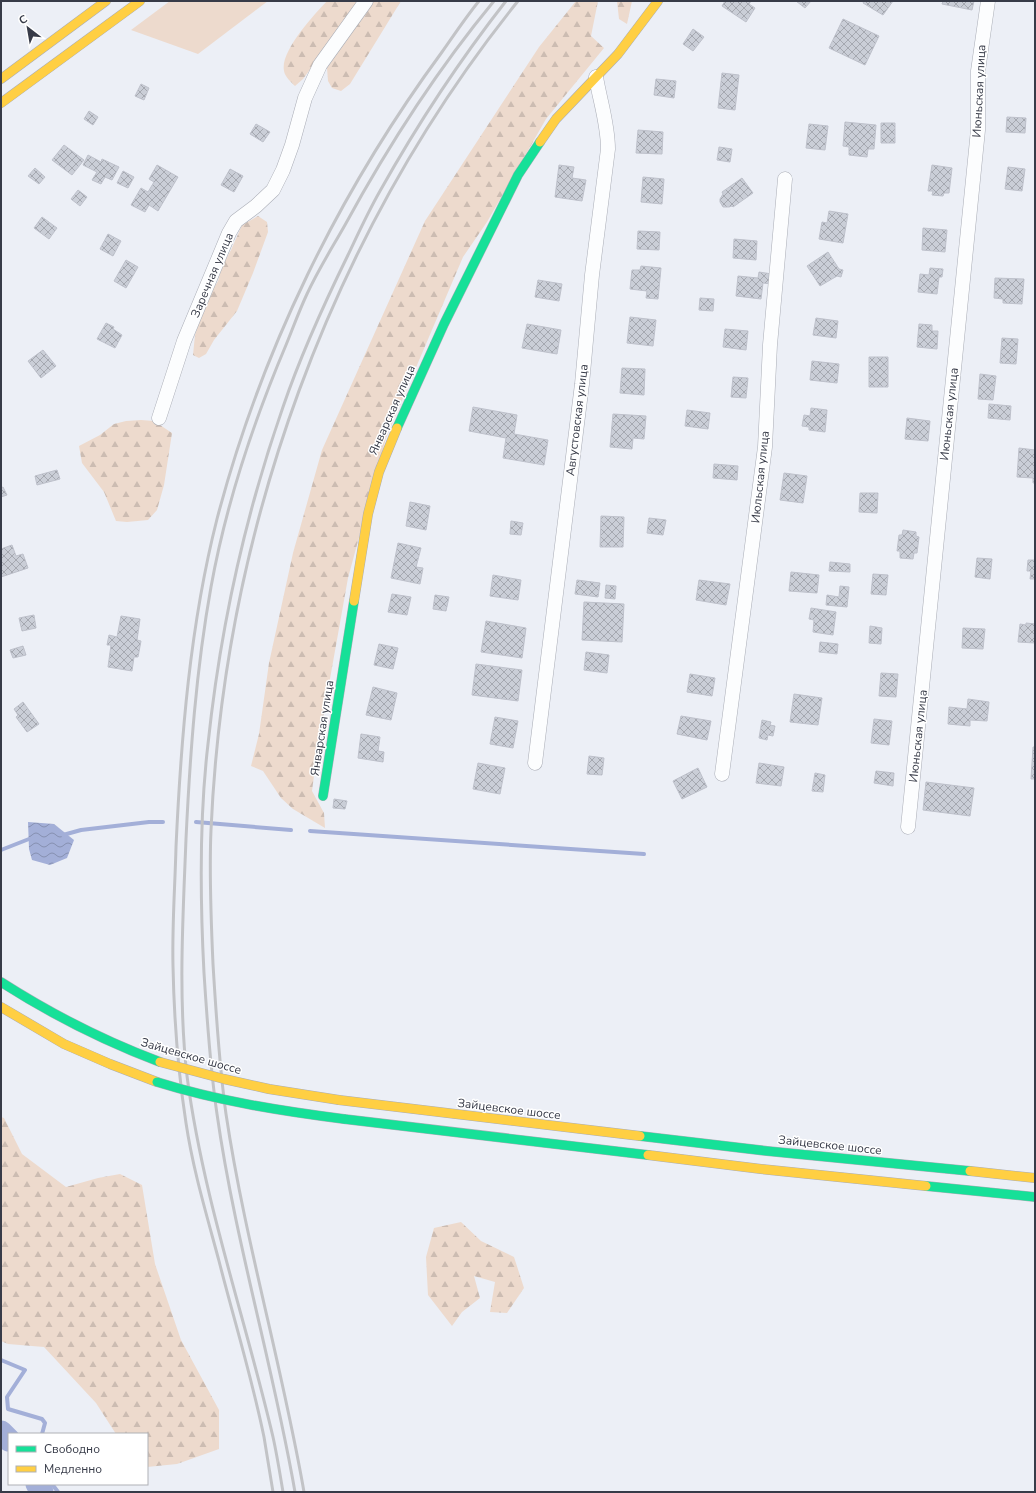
<svg xmlns="http://www.w3.org/2000/svg" width="1036" height="1493" font-family="'Nunito Sans',sans-serif">
<style>
.forest{fill:url(#forest-firs)}
.park{fill:#eddacd}
.water{fill:url(#water-waves)}
.lines{fill:none;stroke-linecap:round;stroke-linejoin:round}
.stream{stroke:#a3afd8;stroke-width:4}
.river{stroke:#a3afd8;stroke-width:23}
.building{fill:url(#building-cross-hatch);stroke:#bec1cb}
.street-casing{stroke:#aaadb6;stroke-width:15}
.fast-casing{stroke:#aaadb6;stroke-width:10}
.slow-casing{stroke:#aaadb6;stroke-width:10}
.street{stroke:#fcfdfe;stroke-width:14}
.fast{stroke:#16e098;stroke-width:9}
.slow{stroke:#ffcf43;stroke-width:9}
.rail{stroke:#c2c3c6;stroke-width:3}
.fast-bridge-casing{stroke:#aaadb6;stroke-width:10;stroke-linecap:butt}
.slow-bridge-casing{stroke:#aaadb6;stroke-width:10;stroke-linecap:butt}
.fast-bridge{stroke:#16e098;stroke-width:9}
.slow-bridge{stroke:#ffcf43;stroke-width:9}
.labels{text-anchor:middle;stroke-width:3;stroke-linejoin:round;paint-order:stroke}
.street-label{font-size:12px;fill:#373b48;stroke:#fff}
</style>
<defs>
<pattern id="forest-firs" width="22" height="20" patternUnits="userSpaceOnUse"><rect width="22" height="20" fill="#eddacd"/><path d="M5 1l3.5 6h-7zM16 11l3.5 6h-7z" fill="#ccbcb2"/></pattern>
<pattern id="water-waves" width="16" height="10" patternUnits="userSpaceOnUse"><rect width="16" height="10" fill="#a3afd8"/><path d="M0 5q4-4 8 0t8 0" fill="none" stroke="#8690b1"/></pattern>
<pattern id="building-cross-hatch" width="8" height="8" patternUnits="userSpaceOnUse"><rect width="8" height="8" fill="#caced7"/><path d="M0 0l8 8M0 8l8-8" fill="none" stroke="#a5a8b0"/></pattern>
</defs>
<rect width="100%" height="100%" fill="#eceff6"/>
<!-- forest -->
<path class="forest" d="M327,1h34l-58,78 -8,7c-4,-4 -10,-9 -11,-15 -4,-20 30,-56 43,-70z
M373,1h28l-51,83 -9,7 -9,-3 -4,-7 -1,-13z
M576,1h22l-7,35 13,12 -58,71 -59,103 -24,35 -77,181 -38,140 -30,168 -6,45 12,22 1,15 -32,-19 -12,-11 -18,-27 -12,-5 8,-32 10,-71 24,-110 29,-103 103,-229 114,-174z
M617,1h15l-5,23 -8,-5z
M258,216l9,6 1,10 -15,41 -16,38 -23,29 -8,14 -7,4 -6,-3 2,-20 4,-13 8,-23 11,-18 4,-15 9,-16 11,-25z
M141,420l13,1 18,12 -8,52 -7,25 -9,10 -21,2 -11,-1 -12,-29 -22,-29 -3,-17 21,-11 14,-11 12,-3z
M1,1117l3,1 18,36 44,33 32,-9 22,-4 22,11 13,79 26,76 38,70v39l-42,15 -30,3v-33h-31l-20,-31 -52,-56 -36,-3 -7,-3z
M461,1222l20,19 33,16 10,31 -17,25 -17,-1 5,-30 -21,-6 6,22 -18,14 -10,14 -24,-31 -2,-38 8,-29z"/>
<!-- park -->
<path class="park" d="M170,1h98l-70,53 -67,-24z"/>
<!-- water -->
<path class="water" d="M28,822l26,2 20,16 -7,18 -17,7 -18,-5 -3,-11z"/>
<g class="lines">
<!-- stream -->
<path class="stream" d="M196,822l95,8
M310,831l334,23
M63,835l18,-5 68,-8h14
M1,850l28,-11h5
M1,1360l24,10 -18,27 1,12 34,10 3,4 -3,11
M52,1484l6,8"/>
<!-- river -->
<path class="river" d="M1,1432l8,8
M37,1484l5,8"/>
</g>
<!-- building -->
<path class="building" d="M725,1h26l-2,3 6,4 -9,14 -24,-16z
M796,1h15l-6,7z
M864,1h29l-10,14 -20,-12z
M943,1h31l-2,9 -30,-6z
M843,19l36,17 -14,29 -36,-17z
M693,29l11,8 -11,14 -10,-7z
M722,73l17,2 -4,35 -17,-2z
M656,79l20,2 -2,17 -20,-3z
M141,84l8,4 -5,12 -9,-4z
M89,111l9,6 -5,8 -9,-6z
M1007,117l19,1 -1,15 -19,-1z
M845,122l31,3 -2,24h-6l-1,8 -18,-2v-8l-6,-1z
M881,123h14v20h-14z
M256,124l14,8 -7,10 -13,-8z
M809,124l19,2 -3,24 -19,-2z
M638,130l25,2 -1,22 -26,-1z
M64,145l20,15 -12,15 -20,-15z
M719,147l13,2 -2,13 -13,-2z
M88,155l13,7 1,-3 17,8 -7,13 -7,-3 -4,7 -9,-4 5,-8 -14,-7z
M157,165l21,12 -20,34 -9,-6 -4,7 -14,-7 10,-17 7,4 6,-10 -5,-3z
M559,165l15,2 -2,11 14,2 -4,21 -27,-4z
M932,165l20,3 -3,25h-5l-1,3 -11,-1 1,-4h-5z
M1008,167l17,2 -3,22 -17,-2z
M35,168l10,9 -6,7 -11,-8z
M230,169l13,7 -9,16 -13,-7z
M123,171l11,6 -6,11 -11,-5z
M643,177l21,2 -2,25 -21,-2z
M742,178l11,15 -20,14 -1,-1 -3,1h-6l-3,-5v-3l3,-5 -1,-2z
M78,190l9,7 -7,9 -9,-7z
M829,211l19,3 -5,29 -24,-4 3,-17 5,1z
M42,217l15,11 -8,11 -15,-11z
M923,228l24,2 -2,22 -23,-2z
M638,231l22,1 -1,18 -22,-1z
M108,234l13,7 -8,15 -13,-7z
M734,239l23,2 -1,19 -23,-2z
M828,252l11,17 4,1 -2,7 -4,-1 -17,10 -13,-20z
M126,260l12,7 -12,21 -12,-7z
M641,266l20,2 -3,31 -12,-1 1,-7 -17,-2 2,-19h8z
M930,268l13,1 -1,8h-3l-2,17 -19,-2 2,-18 9,1z
M759,272l13,2 -1,10 -8,-1 -2,16 -25,-3 2,-20 20,2z
M995,278l29,1 -2,25 -19,-1v-4l-9,-1z
M538,280l24,4 -3,17 -24,-4z
M700,298l14,1 -1,12 -14,-1z
M630,317l26,3 -3,26 -26,-3z
M816,318l22,3 -2,17 -23,-3z
M106,323l8,4 -1,2 9,6 -7,13 -18,-9z
M527,324l34,6 -4,24 -35,-6z
M919,324l13,1v6h6l-1,18 -20,-2z
M725,329l23,2 -2,19 -23,-3z
M1002,338l16,1 -2,25 -16,-1z
M43,350l13,16 -15,12 -13,-17z
M869,357h19v30h-19z
M812,361l27,3 -2,19 -27,-3z
M622,368l23,1 -1,26 -24,-2z
M980,374l16,2 -3,24 -15,-1z
M733,377l15,1 -2,20 -15,-1z
M989,404l22,2 -1,14 -22,-2z
M473,407l44,8 -3,19 34,6 -4,25 -41,-7 3,-20 -37,-7z
M811,408l16,2 -2,22 -16,-2v-3l-7,-1 2,-11 6,1z
M687,410l23,3 -2,16 -23,-3z
M613,414l33,2 -2,23 -11,-1 -1,11 -22,-2z
M907,418l23,3 -2,20 -23,-2z
M1019,448l16,2v33h-2v-5l-16,-1z
M714,464l24,2 -1,14 -24,-2z
M57,470l3,9 -23,6 -2,-9z
M784,473l23,3 -4,27 -23,-3z
M3,487l4,8 -6,2v-9z
M860,493h18l-1,20 -18,-1z
M410,502l20,4 -4,24 -20,-4z
M601,516l23,1 -1,30h-23z
M649,518l17,2 -3,15 -16,-2z
M511,521l12,2 -2,12 -11,-1z
M903,530l13,2v4l3,1 -2,16h-3l-1,6 -13,-1v-7h-3l2,-16h3z
M398,543l23,5 -5,19 7,1 -3,16 -29,-6z
M12,545l4,11 7,-2 5,14 -27,9v-28z
M977,558l15,1 -2,20 -15,-2z
M1028,560h7v19h-5l1,-8h-4z
M830,562l20,2v8l-21,-1z
M791,572l28,3 -2,18 -28,-2z
M873,574l15,1 -2,20 -15,-1z
M493,575l28,5 -3,20 -28,-4z
M577,580l23,3 -2,14 -23,-3z
M699,580l31,4 -4,21 -30,-5z
M606,585l10,1 -1,13 -10,-1z
M840,586l9,1 -2,20 -21,-2 1,-10 12,2z
M392,594l19,3 -4,18 -19,-3z
M435,595l14,2 -3,14 -13,-2z
M584,602l40,2 -2,38 -40,-2z
M811,608l25,4 -3,23 -20,-3 1,-12 -5,-1z
M34,615l2,13 -14,3 -3,-13z
M121,616l19,3 -3,21 4,1 -3,16h-4l-2,14 -24,-4 3,-22h-4l2,-10 8,2z
M486,621l40,7 -4,30 -41,-6z
M1026,623l9,1v19l-17,-1 2,-18 6,1z
M870,626l12,2 -1,16 -12,-1z
M963,628l22,1 -2,20 -21,-1z
M820,642l18,2 -1,10 -18,-2z
M379,644l19,4 -5,21 -19,-4z
M23,646l3,9 -13,3 -3,-8z
M586,652l23,3 -2,18 -23,-3z
M476,664l46,6 -4,31 -46,-6z
M881,673l17,1 -2,23 -17,-1z
M690,674l25,4 -3,18 -25,-4z
M373,687l24,6 -6,27 -25,-5z
M794,694l28,4 -4,27 -28,-3z
M968,699l21,3 -2,19 -17,-1v6l-22,-2 1,-17 18,2z
M23,702l16,22 -12,8 -11,-15 2,-2 -4,-6z
M681,716l30,5 -4,19 -30,-6z
M495,717l23,4 -5,27 -23,-4z
M874,719l18,2 -3,24 -18,-2z
M762,720l9,2 -1,3 5,1 -2,10 -5,-1 -1,5 -8,-2z
M361,734l19,3 -2,14 6,1 -1,10 -25,-4z
M1033,747h2v32h-4z
M589,756l15,2 -2,17 -15,-1z
M478,763l27,5 -5,26 -27,-5z
M759,763l25,4 -3,19 -25,-3z
M698,768l9,19 -25,12 -9,-18z
M876,771l18,2 -1,13 -19,-3z
M815,773l10,2 -2,17 -11,-1z
M926,782l48,6 -4,28 -47,-6z
M334,799l13,2 -2,8 -12,-1z"/>
<g class="lines">
<defs>
<path id="street" d="M159,418l25,-77 45,-108 7,-12 20,-15 17,-16 10,-20 9,-25 13,-47 15,-33 46,-64
M535,763l47,-379 10,-109 16,-126c0,-25 -8,-48 -12,-72
M722,774l43,-327 5,-102 15,-166
M908,827l70,-697v-59l10,-70"/>
<path id="fast" d="M397,428l47,-104 74,-149 22,-33
M323,796l31,-195
M1,982c50,32 103,59 159,80
M344,1119l304,36
M640,1136l127,15 203,20
M926,1186l109,11"/>
<path id="slow" d="M1,79l105,-78
M1,103l139,-102
M540,142l16,-23 62,-65 40,-53
M354,601l14,-87 11,-42 18,-44
M1,1007l63,37 46,20 47,18
M339,1100l301,36
M648,1155l113,14 165,17
M970,1171l65,7"/>
</defs>
<!-- street casing -->
<use href="#street" class="street-casing"/>
<!-- fast casing -->
<use href="#fast" class="fast-casing"/>
<!-- slow casing -->
<use href="#slow" class="slow-casing"/>
<!-- street -->
<use href="#street" class="street"/>
<!-- fast -->
<use href="#fast" class="fast"/>
<!-- slow -->
<use href="#slow" class="slow"/>
<!-- rail -->
<path class="rail" d="M273,1492c-3,-18 -6,-37 -9,-55 -12,-59 -30,-117 -45,-176 -12,-45 -26,-91 -33,-138 -8,-52 -12,-105 -13,-157 -1,-40 2,-79 3,-119 5,-109 14,-222 41,-328 44,-168 122,-327 225,-467 12,-17 24,-35 37,-51
M283,1492c-3,-18 -6,-37 -10,-55 -28,-120 -70,-238 -86,-361 -9,-79 -4,-159 -1,-237 4,-84 10,-169 25,-252 15,-83 42,-164 75,-242 7,-17 13,-34 21,-51 11,-24 25,-46 38,-69 43,-79 92,-155 149,-224
M295,1492c-22,-127 -60,-251 -78,-378 -7,-47 -10,-94 -13,-141 -4,-76 -5,-153 4,-229 12,-114 37,-228 75,-337 18,-53 41,-103 65,-152 10,-21 20,-43 32,-64 37,-66 79,-130 126,-190
M304,1492c-22,-127 -59,-251 -78,-378 -7,-50 -10,-100 -13,-150 -2,-44 -4,-89 -2,-134 13,-299 119,-595 307,-829"/>
<defs>
<path id="fast-bridge" d="M157,1082c61,19 124,29 187,37"/>
<path id="slow-bridge" d="M160,1062l64,17 45,10 70,11"/>
</defs>
<!-- fast-bridge casing -->
<use href="#fast-bridge" class="fast-bridge-casing"/>
<!-- slow-bridge casing -->
<use href="#slow-bridge" class="slow-bridge-casing"/>
<!-- fast-bridge -->
<use href="#fast-bridge" class="fast-bridge"/>
<!-- slow-bridge -->
<use href="#slow-bridge" class="slow-bridge"/>
</g>
<g class="labels">
<!-- street labels -->
<g class="street-label">
<text transform="translate(979 91) rotate(-87)" y="4">Июньская улица</text>
<text transform="translate(212 275) rotate(-67)" y="4">Заречная улица</text>
<text transform="translate(392 410) rotate(-66)" y="4">Январская улица</text>
<text transform="translate(949 414) rotate(-84)" y="4">Июньская улица</text>
<text transform="translate(577 420) rotate(-83)" y="4">Августовская улица</text>
<text transform="translate(760 477) rotate(-84)" y="4">Июльская улица</text>
<text transform="translate(322 728) rotate(-81)" y="4">Январская улица</text>
<text transform="translate(918 736) rotate(-84)" y="4">Июньская улица</text>
<text transform="translate(191 1056) rotate(16)" y="4">Зайцевское шоссе</text>
<text transform="translate(509 1109) rotate(7)" y="4">Зайцевское шоссе</text>
<text transform="translate(830 1145) rotate(6)" y="4">Зайцевское шоссе</text>
</g>
</g>
<!-- border -->
<rect width="1036" height="1493" fill="none" stroke="#373b48" stroke-width="4"/>
<!-- legend -->
<rect x="8" y="1433" width="140" height="52" fill="#ffffff" stroke="#afb1b6"/>
<rect x="16" y="1446" width="20" height="6" fill="#16e098" stroke="#afb1b6"/>
<text x="44" y="1453" font-size="12" fill="#373b48">Свободно</text>
<rect x="16" y="1466" width="20" height="6" fill="#ffcf43" stroke="#afb1b6"/>
<text x="44" y="1473" font-size="12" fill="#373b48">Медленно</text>
<!-- north arrow -->
<g transform="translate(28 28) rotate(329)" stroke="#ffffff" stroke-width="3" paint-order="stroke">
<path d="M0-3L7 15L0 10L-7 15Z" fill="#373b48"/>
<text y="-6" font-size="11" font-weight="bold" text-anchor="middle" fill="#373b48">С</text>
</g>
</svg>
